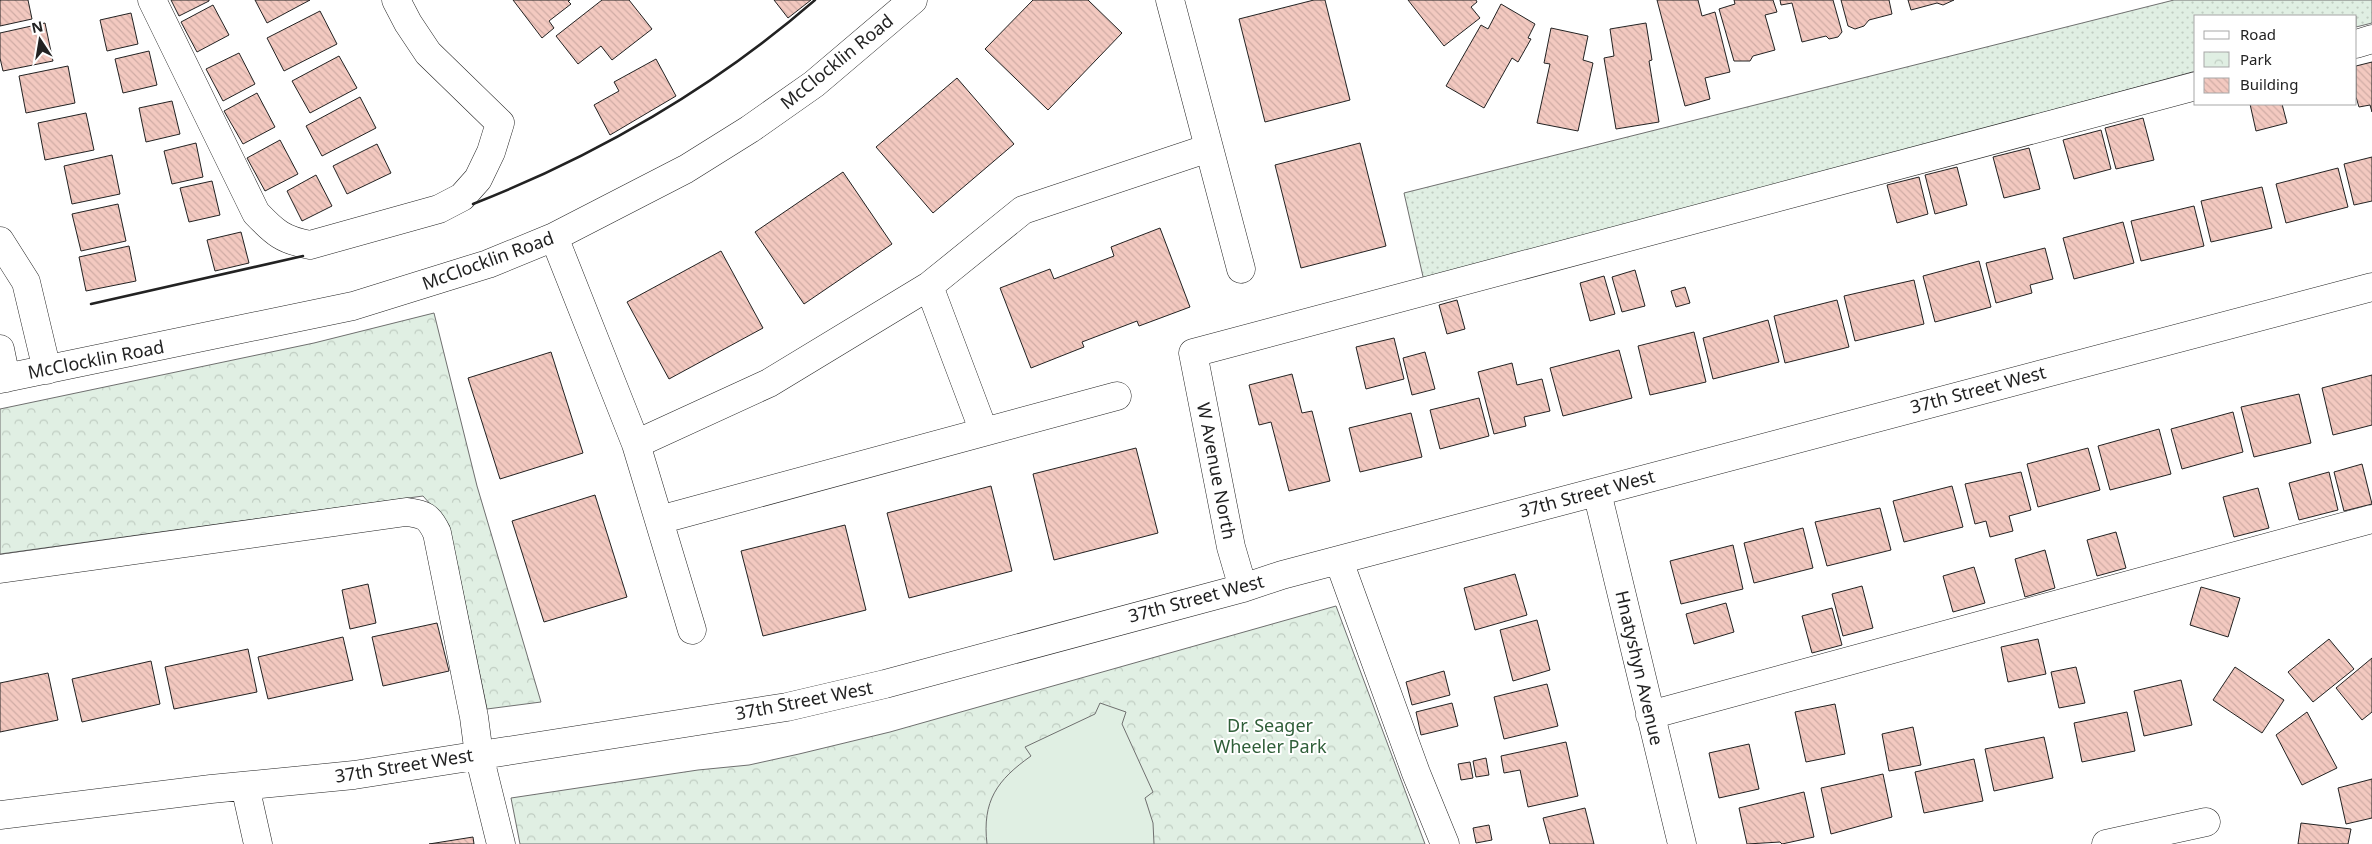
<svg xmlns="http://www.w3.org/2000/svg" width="2372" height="844" font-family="'Noto Sans',sans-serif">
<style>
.grass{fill:url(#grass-dots);stroke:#6f6f6f}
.park{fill:url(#park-crowns);stroke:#6f6f6f}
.pitch{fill:#e0efe3;stroke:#6f6f6f}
.building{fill:url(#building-back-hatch);stroke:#222}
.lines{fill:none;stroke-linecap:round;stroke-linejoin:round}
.minor-casing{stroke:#222;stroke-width:29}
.minor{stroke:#fff;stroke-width:28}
.wall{stroke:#222;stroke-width:2.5}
.labels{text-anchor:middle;stroke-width:4;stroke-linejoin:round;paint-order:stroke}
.street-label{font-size:18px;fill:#222;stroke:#fff}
.park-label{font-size:18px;fill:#2f5e38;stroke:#fff}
</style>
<defs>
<pattern id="grass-dots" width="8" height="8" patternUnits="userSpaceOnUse" patternTransform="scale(1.25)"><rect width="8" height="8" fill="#e0efe3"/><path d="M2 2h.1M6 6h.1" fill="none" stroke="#c0cdc2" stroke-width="1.8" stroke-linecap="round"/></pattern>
<pattern id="park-crowns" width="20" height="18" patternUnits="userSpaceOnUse" patternTransform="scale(1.25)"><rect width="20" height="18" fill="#e0efe3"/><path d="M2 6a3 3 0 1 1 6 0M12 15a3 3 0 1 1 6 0" fill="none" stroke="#c0cdc2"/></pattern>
<pattern id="building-back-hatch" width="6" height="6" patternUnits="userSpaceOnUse" patternTransform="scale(1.25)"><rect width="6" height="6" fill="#f3c9c0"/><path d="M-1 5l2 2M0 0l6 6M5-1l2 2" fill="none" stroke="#d0aca5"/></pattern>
</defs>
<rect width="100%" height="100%" fill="#fff"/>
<!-- grass -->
<path class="grass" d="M2174,0h198v23l-16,4v-11h-160v55l-772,210 -20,-88z"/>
<!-- park -->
<path class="park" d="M434,313l43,173 64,216 -54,7 -38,-184 -26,-29 -423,58v-145l314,-66z
M1336,606l89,238h-905l-9,-46 187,-28 51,-5 50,-11 91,-22z"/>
<!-- pitch -->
<path class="pitch" d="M1100,703l26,9 -4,12 31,68 -8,6 8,25 1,21h-167c-5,-43 10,-64 44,-88l-6,-9 70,-33z"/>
<!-- building -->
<path class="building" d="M0,0h28l4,19 -32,7z
M171,0h38v1l-30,15z
M255,0h55l-43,23z
M513,0h57l-2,1 3,3 -22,17 5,7 -12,10z
M602,0h27l23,29 -40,31 -11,-14 -23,18 -22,-28z
M774,0h37l-23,18z
M1033,0h55l34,33 -74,77 -63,-61z
M1314,0h11l25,100 -85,22 -26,-103z
M1408,0h68l1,2 -6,5 9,11 -36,28z
M1657,0h41l4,16 13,-4 15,60 -25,6 5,21 -25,7z
M1734,0h39l4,12 -12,3 10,35 -22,6 -3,5h-16l-15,-52 16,-5z
M1780,0h53l9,32 -4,5 -9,2 -3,-3 -24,6 -10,-39 -11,2z
M1841,0h48l3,14 -23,6 -5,6 -9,3 -7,-3z
M1908,0h46l-11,5 -6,-2 -26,7z
M1501,4l34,20 -7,14 3,1 -13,23 -6,-4 -28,50 -38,-22 35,-61 7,4z
M213,5l16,30 -32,17 -16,-30z
M320,11l17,33 -53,27 -17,-33z
M131,13l7,31 -31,7 -7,-31z
M45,23l8,38 -50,10 -3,-13v-25z
M1646,23l6,37 -3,1 10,61 -43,7 -12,-71 10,-2 -4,-27z
M1551,28l37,8 -5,24 10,3 -15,68 -41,-8 13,-59 -6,-1z
M149,51l8,34 -34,8 -8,-34z
M239,53l16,31 -32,17 -17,-32z
M339,56l18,32 -47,25 -18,-32z
M656,59l20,37 -66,39 -16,-30 25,-14 -5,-9z
M2372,62v50l-2,-7 -11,2 -3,-10v-31z
M68,66l7,37 -49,10 -7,-37z
M957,78l57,66 -81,69 -57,-66z
M257,93l18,34 -32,17 -19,-33z
M360,97l16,31 -54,28 -16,-30z
M172,101l8,33 -34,8 -7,-34z
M2250,104h32l5,19 -31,8z
M86,113l8,37 -49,10 -7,-37z
M2143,118l11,42 -38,9 -11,-41z
M2101,130l10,39 -37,10 -11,-39z
M280,140l18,34 -33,17 -18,-33z
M196,143l7,34 -31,7 -8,-33z
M1360,143l26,103 -85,22 -26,-103z
M377,144l14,29 -44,21 -14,-28z
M2029,148l11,41 -36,9 -11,-41z
M112,155l8,39 -48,10 -8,-38z
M2372,157v44l-18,4 -10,-41z
M1957,167l10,38 -32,9 -10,-39z
M2338,168l10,39 -62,16 -10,-39z
M843,172l49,72 -88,60 -49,-72z
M316,175l16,31 -30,15 -15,-30z
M1919,177l9,37 -31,9 -10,-38z
M212,181l8,34 -31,7 -9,-34z
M2262,187l10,41 -61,14 -10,-41z
M118,204l8,37 -45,10 -9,-37z
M2194,206l10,40 -63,15 -10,-40z
M2123,222l11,41 -60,16 -11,-41z
M1160,228l30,79 -51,19 -2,-5 -55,21 2,5 -53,21 -31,-80 50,-19 4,10 60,-23 -3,-9z
M241,232l8,31 -34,8 -8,-31z
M129,246l7,35 -50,10 -7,-34z
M2045,248l8,31 -23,6 2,8 -36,10 -10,-40z
M721,251l42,77 -94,51 -42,-77z
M1979,261l12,46 -56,15 -12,-46z
M1635,270l10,36 -23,6 -10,-35z
M1604,276l11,38 -25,7 -10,-38z
M1914,280l10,44 -69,17 -11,-45z
M1685,287l5,16 -14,4 -5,-16z
M1457,300l8,29 -18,5 -8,-29z
M1837,300l12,47 -64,16 -11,-47z
M1768,320l11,42 -66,17 -10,-41z
M1694,332l12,50 -56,13 -12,-49z
M1394,338l10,41 -38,10 -10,-42z
M1619,350l13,48 -69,18 -13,-48z
M551,352l32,101 -83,26 -32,-101z
M1425,352l10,37 -23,6 -9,-37z
M1512,363l5,22 25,-6 8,32 -26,6 2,9 -32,8 -16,-62z
M1292,374l10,39 10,-2 18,70 -41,10 -18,-69 -12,3 -10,-40z
M2372,375v50l-39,10 -11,-47z
M2299,394l12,49 -57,14 -13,-50z
M1479,398l10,38 -49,13 -10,-39z
M2233,412l10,40 -61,17 -11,-40z
M1411,413l11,44 -62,15 -11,-44z
M2159,429l12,45 -61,16 -12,-44z
M1136,448l22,85 -104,27 -21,-86z
M2088,448l12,42 -62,17 -11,-43z
M2362,464l10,40 -28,7 -10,-39z
M2021,472l10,38 -22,6 4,15 -23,6 -4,-16 -11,3 -10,-40z
M2329,472l9,38 -39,10 -10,-37z
M991,486l21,85 -103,27 -22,-85z
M1952,486l11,41 -59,15 -11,-41z
M2258,488l11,40 -35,9 -11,-40z
M595,495l32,102 -83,25 -32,-101z
M1880,508l11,42 -64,16 -12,-44z
M845,525l21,85 -103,26 -22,-85z
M1803,528l10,40 -59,15 -10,-40z
M2116,532l10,36 -29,8 -10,-36z
M1733,545l10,44 -62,15 -11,-43z
M2045,550l10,38 -30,9 -10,-38z
M1974,567l11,36 -32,9 -10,-36z
M1515,574l12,41 -52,15 -11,-42z
M368,584l8,39 -26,6 -8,-39z
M1862,586l11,42 -30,8 -11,-42z
M2201,587l39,11 -12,39 -38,-12z
M1726,603l8,29 -40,12 -8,-30z
M1832,608l10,37 -30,8 -10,-37z
M1537,620l13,50 -37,11 -13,-51z
M437,623l12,48 -66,15 -11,-49z
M343,637l10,43 -85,19 -10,-42z
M2038,639l8,35 -38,8 -7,-35z
M2329,639l25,30 -41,33 -25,-30z
M248,649l9,43 -83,17 -9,-42z
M2372,658v54l-10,8 -26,-32z
M151,661l9,43 -78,18 -10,-43z
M2076,667l9,36 -26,5 -8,-36z
M2235,667l49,33 -22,33 -49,-33z
M1444,671l6,24 -38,10 -6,-23z
M48,673l10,47 -58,12v-49z
M2181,680l11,45 -48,11 -10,-45z
M1547,684l11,42 -54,13 -10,-42z
M1452,703l6,23 -37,9 -5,-23z
M1835,704l10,50 -39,8 -11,-50z
M2127,712l8,39 -53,11 -8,-39z
M2307,712l30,56 -35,17 -26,-50z
M1913,727l8,38 -32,6 -7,-37z
M2044,737l9,41 -59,13 -9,-42z
M1566,742l12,54 -50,11 -8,-37 -16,3 -3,-17z
M1749,744l10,45 -40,9 -10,-45z
M1486,758l3,17 -13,2 -3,-16z
M1974,759l9,42 -59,12 -9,-41z
M1470,762l3,16 -12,2 -3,-16z
M1883,774l9,43 -61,17 -10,-46z
M2372,779v39l-26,6 -8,-36z
M1804,792l10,45 -32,7 -2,-2 -33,2 -8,-36z
M1585,808l9,36h-44l-7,-26z
M2301,823l50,6 -3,15h-50z
M1489,825l3,15 -16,3 -3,-15z
M473,837l1,7h-45z"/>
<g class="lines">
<defs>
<path id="minor" d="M152,0l104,213c19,20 27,27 54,32l129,-36 23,-12 16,-18 13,-27 9,-29 -72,-70 -20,-30 -12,-23
M1170,0l71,269
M2356,44l16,-5
M554,237l82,207 56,186
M0,241l26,41 21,88
M929,286l55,146
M0,349l6,29
M0,379l353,-73 135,-42 66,-27 132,-68 64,-40 64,-45 99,-84
M636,444l133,-61 160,-97 94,-76 186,-62
M1597,492l85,352
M659,520l458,-124
M1339,561l77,212 29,71
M0,569l406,-57c18,2 23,4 31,21l37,184 5,38 22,89
M1243,588l-12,-41 -38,-194 1003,-267
M1650,715l722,-196
M245,786l13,58
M0,815l211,-26 143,-14 433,-68 98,-23 358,-96 39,-13 1090,-288
M2106,844l100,-22"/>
</defs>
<!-- minor casing -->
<use href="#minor" class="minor-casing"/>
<!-- minor -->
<use href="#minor" class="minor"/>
<!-- wall -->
<path class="wall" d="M473,204c123,-48 242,-117 342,-204
M91,304l212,-48"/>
</g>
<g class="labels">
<!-- street labels -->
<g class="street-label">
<text transform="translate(837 62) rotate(-39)" y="6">McClocklin Road</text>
<text transform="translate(488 261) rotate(-20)" y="6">McClocklin Road</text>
<text transform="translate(96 360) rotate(-11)" y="6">McClocklin Road</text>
<text transform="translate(1978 390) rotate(-15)" y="6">37th Street West</text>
<text transform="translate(1216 471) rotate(79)" y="6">W Avenue North</text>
<text transform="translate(1587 494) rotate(-15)" y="6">37th Street West</text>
<text transform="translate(1196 599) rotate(-15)" y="6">37th Street West</text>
<text transform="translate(1639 668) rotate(77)" y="6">Hnatyshyn Avenue</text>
<text transform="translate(804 701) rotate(-11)" y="6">37th Street West</text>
<text transform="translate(404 766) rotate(-9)" y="6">37th Street West</text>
</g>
<!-- park labels -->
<g class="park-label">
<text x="1270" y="732">Dr. Seager<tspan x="1270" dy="21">Wheeler Park</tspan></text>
</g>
</g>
<!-- legend -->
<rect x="2194" y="15" width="162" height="90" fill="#ffffff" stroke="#a7a7a7"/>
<rect x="2204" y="31" width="25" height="8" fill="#ffffff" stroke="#a7a7a7"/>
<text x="2240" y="40" font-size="15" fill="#222222">Road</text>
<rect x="2204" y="52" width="25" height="15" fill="url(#park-crowns)" stroke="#a7a7a7"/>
<text x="2240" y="65" font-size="15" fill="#222222">Park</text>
<rect x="2204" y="78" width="25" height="15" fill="url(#building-back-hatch)" stroke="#a7a7a7"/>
<text x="2240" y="90" font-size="15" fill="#222222">Building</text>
<!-- north arrow -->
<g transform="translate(40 40) rotate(348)" stroke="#ffffff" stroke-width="4" paint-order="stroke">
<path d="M0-4L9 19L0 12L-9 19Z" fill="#222222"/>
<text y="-8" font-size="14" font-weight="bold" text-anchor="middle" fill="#222222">N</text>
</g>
</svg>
